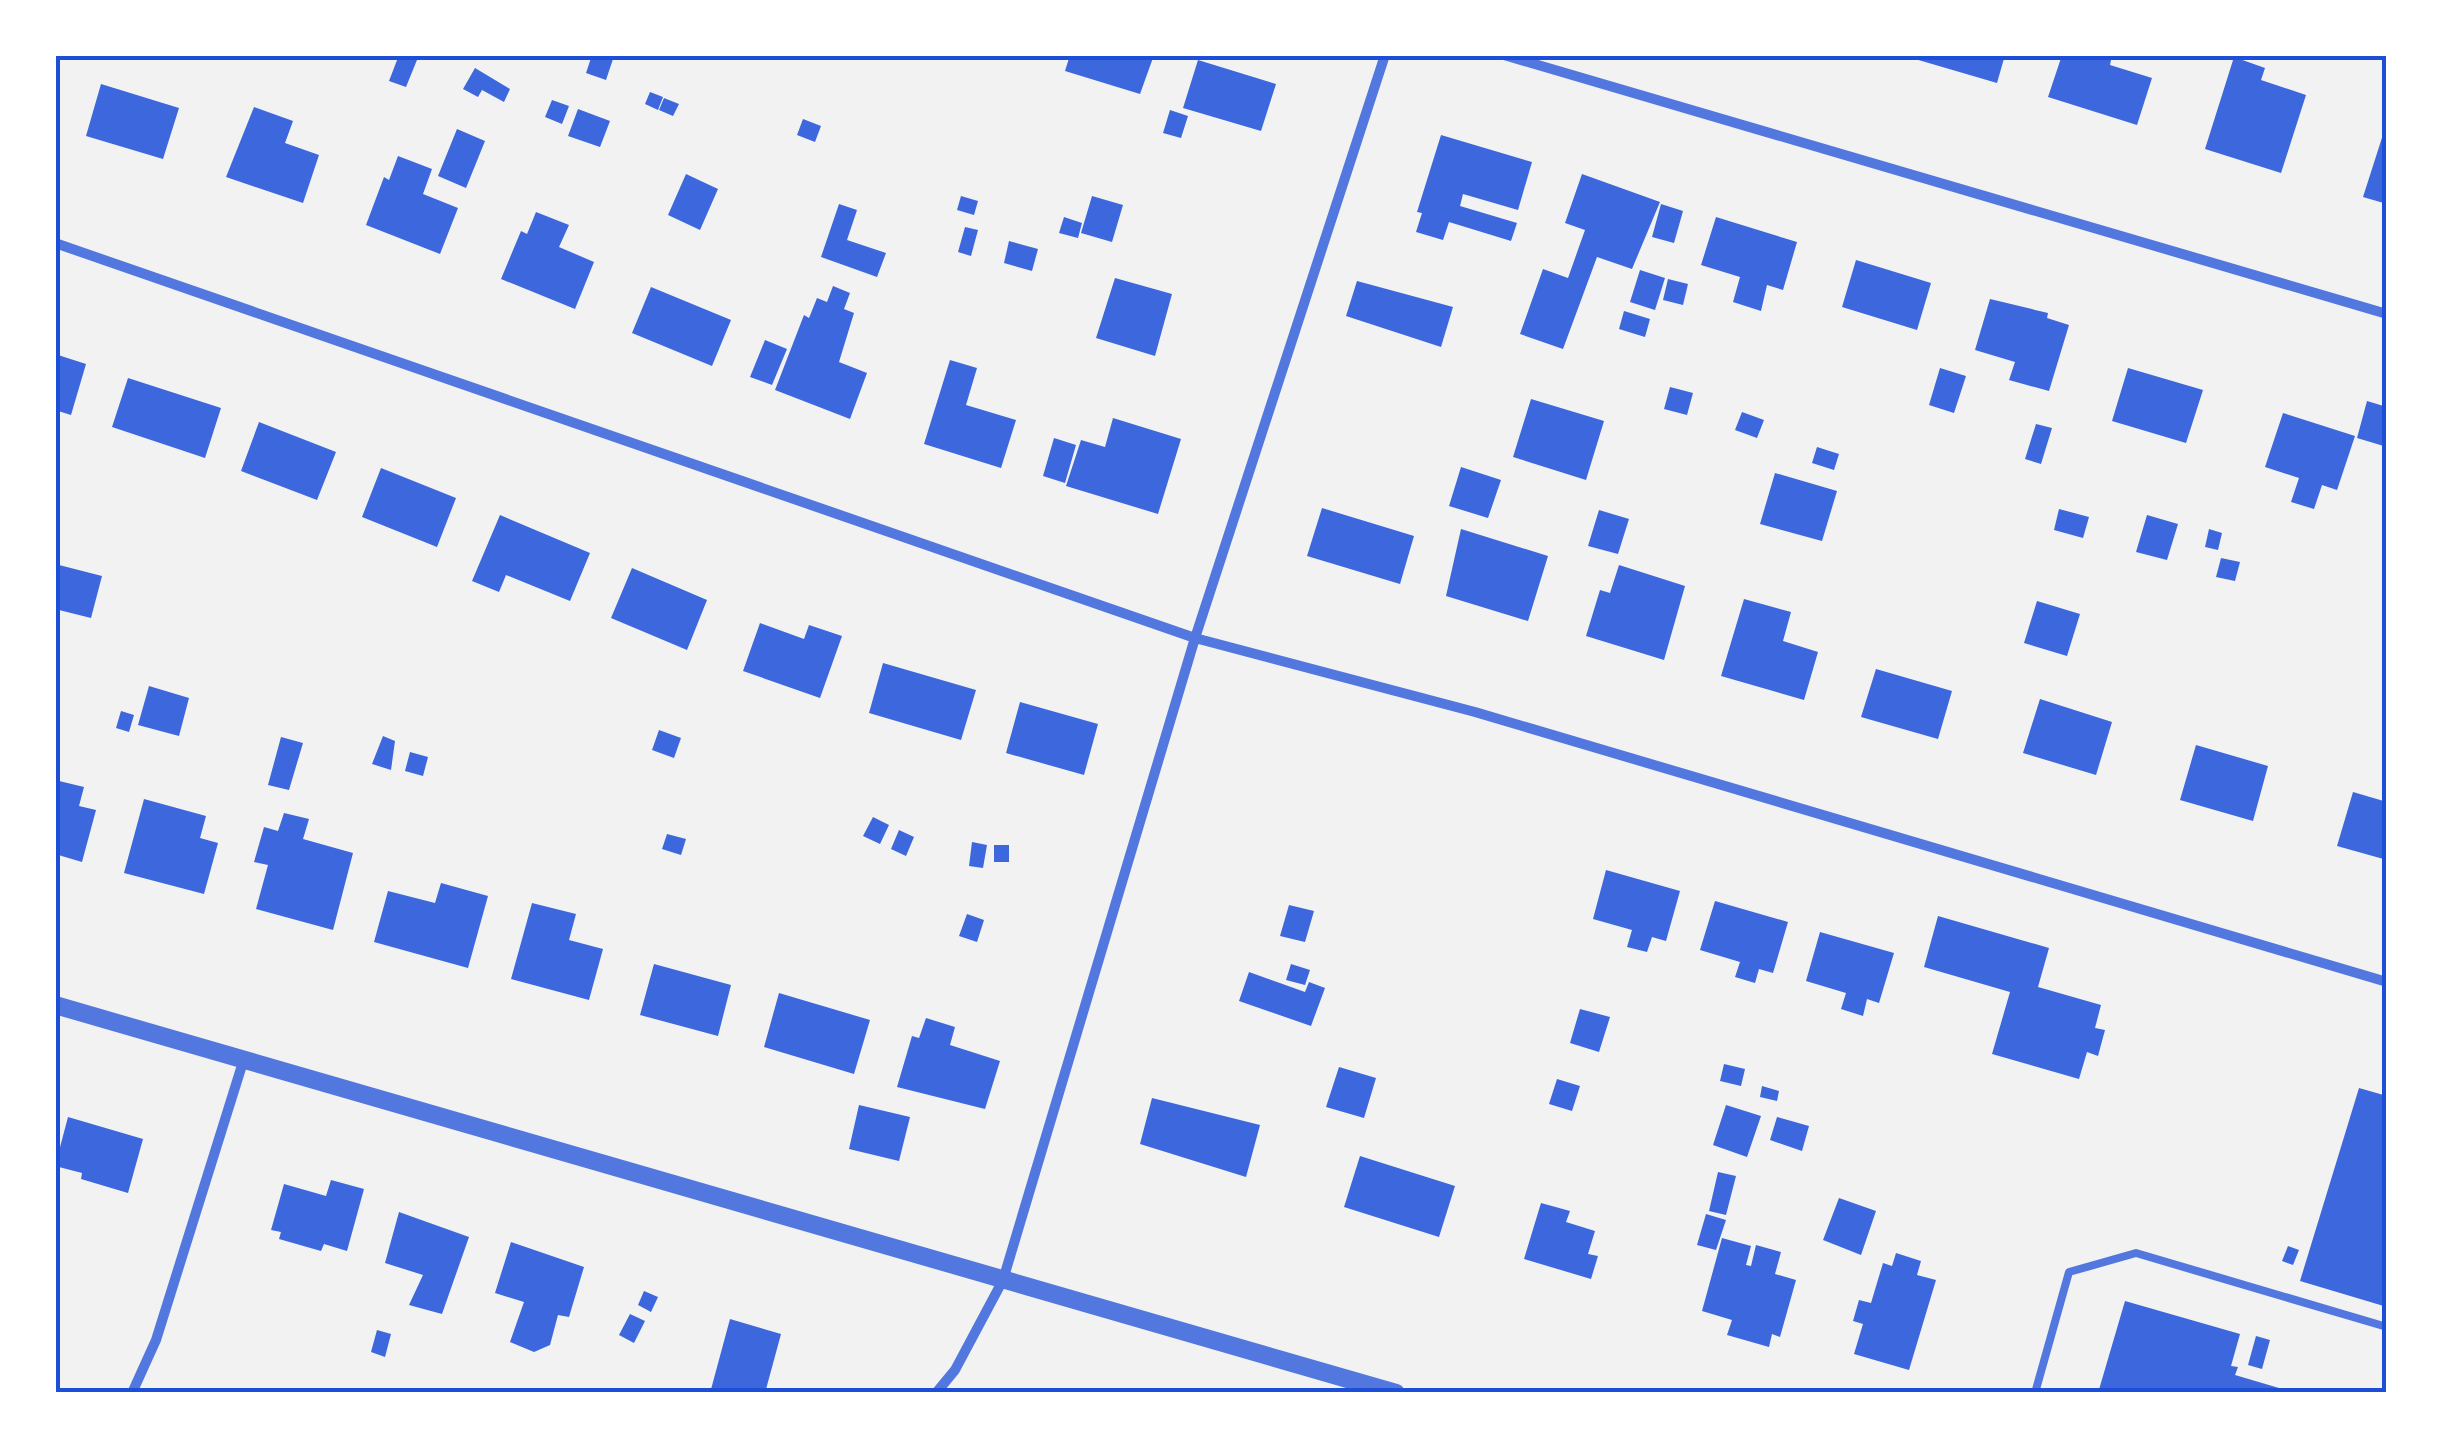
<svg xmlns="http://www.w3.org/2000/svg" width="2442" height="1448" font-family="'Source Sans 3',sans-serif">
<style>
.building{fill:#3d67dc}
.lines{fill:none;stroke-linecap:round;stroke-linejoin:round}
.service{stroke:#5277de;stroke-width:8}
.minor{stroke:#5277de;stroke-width:10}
.tertiary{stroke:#5277de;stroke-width:18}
.neatline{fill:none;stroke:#1d4ed8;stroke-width:4}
</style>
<rect width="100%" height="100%" fill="#f2f2f2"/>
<!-- building -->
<path class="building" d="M399,55h20l-13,32 -17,-6z
M592,55l22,1 -8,24 -20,-7z
M1070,55h84l-14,39 -75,-23z
M1916,55h89l-8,28 -82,-24z
M2062,55h50l-2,10 42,13 -15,47 -89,-28z
M2234,57l31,11 -4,12 45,15 -25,78 -76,-24z
M1198,60l78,24 -15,47 -78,-23z
M475,68l35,21 -6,13 -22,-12 -4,7 -15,-8z
M101,84l78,24 -16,51 -77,-23z
M650,92l13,5 -5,13 -13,-6z
M664,98l15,6 -6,12 -14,-6z
M552,100l17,6 -7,18 -17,-7z
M254,107l39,14 -8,22 34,12 -16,48 -77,-26z
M578,109l32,12 -10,26 -32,-11z
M1170,110l18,6 -7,22 -18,-5z
M803,119l18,7 -6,16 -18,-7z
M2387,122v82l-24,-7z
M457,129l28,12 -19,47 -28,-12z
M1441,135l91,27 -14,48 -55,-16 -3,12 57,17 -6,18 -62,-19 -6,18 -27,-8 6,-19 -5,-1z
M398,156l34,13 -9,25 35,14 -18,46 -74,-29 18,-48 5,3z
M686,174l32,15 -18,41 -32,-15z
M1582,174l78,28 -28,67 -35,-12 -34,92 -43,-15 23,-65 25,9 17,-48 -20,-7z
M961,196l17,5 -4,14 -17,-5z
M1092,196l31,9 -11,37 -31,-9z
M839,204l18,6 -10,30 39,13 -9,24 -56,-20z
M1661,204l22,7 -9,32 -22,-6z
M536,212l33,13 -10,22 35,15 -19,47 -74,-30 20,-48 6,3z
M1064,217l18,6 -4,15 -19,-5z
M1716,217l81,25 -14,48 -16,-5 -6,26 -28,-9 7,-25 -39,-12z
M965,227l13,3 -7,26 -13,-4z
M1009,241l29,8 -6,22 -28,-8z
M1856,260l75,23 -14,47 -75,-23z
M1640,270l25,8 -10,32 -25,-8z
M1115,278l57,16 -17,62 -59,-18z
M1668,279l20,5 -5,21 -20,-5z
M1357,281l96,26 -12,40 -95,-31z
M833,286l17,7 -6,16 10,4 -15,49 28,11 -17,46 -75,-29 29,-75 5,3 8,-20 10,4z
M651,287l80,33 -19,46 -80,-33z
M1990,299l58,14 -1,5 22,7 -20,66 -40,-11 6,-18 -40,-12z
M1624,311l26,8 -5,18 -26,-8z
M765,340l22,9 -15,36 -22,-8z
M55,354l31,10 -15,51 -16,-5z
M950,360l27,8 -11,37 50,15 -15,48 -77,-24z
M1940,368l26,8 -12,37 -25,-8z
M2128,368l75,22 -17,53 -74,-22z
M128,378l93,30 -16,50 -93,-31z
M1670,387l23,6 -6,22 -23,-6z
M1531,399l73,22 -18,59 -73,-23z
M2367,401l20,6v40l-30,-9z
M1742,412l22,8 -7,18 -22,-8z
M2283,413l72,23 -18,54 -15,-5 -8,24 -23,-7 8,-24 -34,-11z
M1113,418l68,21 -23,75 -92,-28 15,-46 24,7z
M259,422l77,30 -19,48 -76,-29z
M2036,424l16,4 -11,36 -16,-5z
M1054,438l22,7 -11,38 -22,-7z
M1817,447l22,7 -5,16 -22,-7z
M1461,467l40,13 -13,38 -39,-12z
M381,468l75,30 -19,49 -75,-30z
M1775,473l62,18 -15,50 -62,-17z
M1322,508l92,28 -14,48 -93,-28z
M2059,509l30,8 -6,21 -29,-8z
M1599,510l30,9 -11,35 -30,-8z
M500,515l90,38 -20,48 -64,-26 -7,17 -27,-11z
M2147,515l31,9 -11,36 -31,-8z
M1461,529l87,27 -20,65 -82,-25z
M2209,529l13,4 -4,17 -13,-3z
M2221,558l19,4 -5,19 -19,-4z
M59,565l43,11 -11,42 -36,-9z
M1619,565l66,21 -21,74 -78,-24 14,-46 10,3z
M632,568l75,32 -20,50 -76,-32z
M1744,599l47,13 -8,29 35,11 -14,48 -83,-24z
M2037,601l43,13 -13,42 -43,-13z
M760,623l44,16 5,-14 33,11 -22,62 -77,-27z
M883,663l93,27 -15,50 -92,-27z
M1876,669l76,22 -14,48 -77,-22z
M149,686l40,12 -10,38 -41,-11z
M2040,699l72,23 -16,53 -73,-22z
M1020,702l78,22 -14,51 -78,-22z
M121,711l13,4 -5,17 -13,-4z
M659,730l22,8 -7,20 -22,-8z
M383,736l12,5 -4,29 -19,-6z
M281,737l22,6 -14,47 -21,-5z
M2196,745l72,21 -15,55 -73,-21z
M410,752l18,5 -5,19 -18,-5z
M55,780l29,7 -5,19 17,4 -14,52 -27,-8z
M2353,792l34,10v58l-50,-14z
M144,799l62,17 -6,22 18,5 -14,51 -80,-21z
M284,813l25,6 -6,20 50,14 -20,77 -77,-21 12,-44 -14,-3 10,-35 14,4z
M873,817l16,8 -9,19 -17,-8z
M899,830l15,7 -8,19 -15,-7z
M667,834l19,5 -5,16 -19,-6z
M972,842l15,3 -4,23 -14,-2z
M994,845h15v17h-15z
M1606,870l74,21 -14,50 -14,-4 -5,15 -20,-5 5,-17 -39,-11z
M441,883l47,13 -20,72 -94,-26 14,-51 47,12z
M1715,901l73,21 -15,51 -14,-4 -4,14 -20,-6 5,-15 -40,-12z
M532,903l44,11 -7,26 34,9 -14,51 -78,-21z
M1289,905l25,6 -9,31 -25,-6z
M967,914l17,6 -7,22 -18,-6z
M1938,916l111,32 -11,39 63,18 -6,23 10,2 -7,26 -11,-4 -8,27 -87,-25 18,-62 -86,-25z
M1820,932l74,21 -15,50 -12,-4 -4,17 -22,-7 5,-16 -40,-12z
M654,964l77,21 -13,51 -78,-21z
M1291,964l19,6 -5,15 -19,-5z
M1249,972l56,20 4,-10 16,6 -14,38 -72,-25z
M779,993l91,27 -16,54 -90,-27z
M1580,1009l30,8 -11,35 -29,-9z
M926,1018l29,9 -5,18 50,16 -15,48 -88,-22 15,-51 7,2z
M1724,1064l21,5 -4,17 -21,-5z
M1339,1067l37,11 -12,40 -38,-11z
M1557,1079l23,7 -8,25 -23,-7z
M1762,1086l17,5 -2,10 -17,-4z
M2359,1088l28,8v211l-87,-26z
M1152,1098l108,27 -14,52 -106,-33z
M859,1105l51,12 -11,44 -50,-12z
M1726,1105l35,11 -14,41 -34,-12z
M68,1117l75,22 -15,54 -47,-14 1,-6 -27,-7z
M1777,1117l32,9 -7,25 -32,-11z
M1360,1156l95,30 -16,51 -95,-30z
M1718,1172l18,4 -10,39 -17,-4z
M331,1180l33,9 -17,62 -23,-7 -3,7 -42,-12 2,-7 -10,-2 13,-46 42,12z
M1839,1198l37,13 -15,44 -38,-15z
M1541,1203l29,8 -4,11 29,9 -7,23 10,2 -7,23 -67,-20z
M399,1212l70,25 -27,77 -33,-9 14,-30 -38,-12z
M1706,1214l20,6 -10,30 -19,-5z
M1722,1238l29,8 -5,19 5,1 5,-21 25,7 -6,22 21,6 -16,57 -8,-3 -3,13 -42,-12 5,-15 -30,-9z
M511,1242l73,25 -15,50 -11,-2 -8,30 -16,7 -24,-10 14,-40 -29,-9z
M2288,1246l11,4 -6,15 -11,-4z
M1896,1253l25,8 -4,14 19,5 -27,90 -55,-16 9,-30 -10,-3 6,-21 12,3 12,-40 9,3z
M644,1291l14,6 -7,15 -13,-7z
M2125,1301l115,33 -9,32 7,1 -3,8 44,13 -1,5h-180z
M630,1314l15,7 -11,22 -15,-8z
M730,1319l51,15 -16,59h-55z
M377,1330l14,4 -6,23 -14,-5z
M2256,1336l14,4 -8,29 -14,-4z"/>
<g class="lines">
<!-- service -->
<path class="service" d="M2035,1393l34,-121 67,-19 251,74"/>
<!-- minor -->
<path class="minor" d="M1504,55l883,259
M55,243l1140,395 280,74 912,270
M132,1393l24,-53 87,-278
M936,1393l19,-23 48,-90 192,-642 190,-583"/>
<!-- tertiary -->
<path class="tertiary" d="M55,1005l1341,388"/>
</g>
<!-- border -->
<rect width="2442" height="1448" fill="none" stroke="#ffffff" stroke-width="115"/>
<rect x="58" y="58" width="2326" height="1332" class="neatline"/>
</svg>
